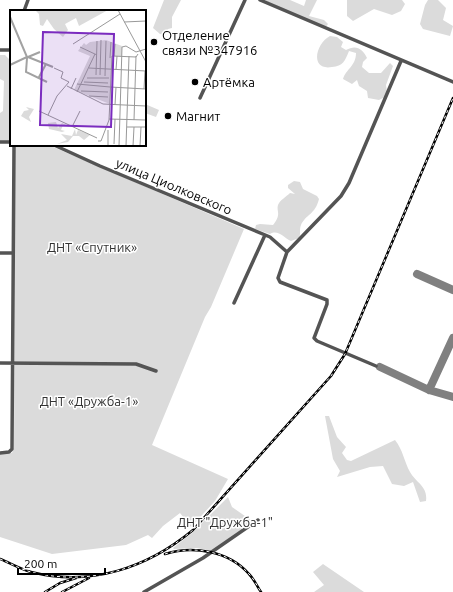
<svg xmlns="http://www.w3.org/2000/svg" width="453" height="592" font-family="Ubuntu,sans-serif">
<style>
.green{fill:#dbdbdb}
.lines{fill:none;stroke-linecap:round;stroke-linejoin:round}
.taxiway{stroke:#808080;stroke-width:8}
.street{stroke:#545454;stroke-width:3.5}
.rail-casing{stroke:#000;stroke-width:2.5}
.rail{stroke:#fff;stroke-width:1;stroke-dasharray:3;stroke-linecap:butt}
.poi-dot{fill:#000;stroke:#fff;stroke-width:1.5}
.labels{text-anchor:middle;stroke-width:3;stroke-linejoin:round;paint-order:stroke}
.poi-label{font-size:13px;fill:#000;stroke:#fff;text-anchor:start}
.street-label{font-size:13px;fill:#000;stroke:#fff}
.park-label{font-size:13px;fill:#323232;stroke:#fff}
.inset-river{fill:none;stroke:#a2a2a2;stroke-width:2}
.inset-road{fill:none;stroke:#999;stroke-width:1}
.view{fill:#7b2cbf;fill-opacity:0.15;stroke:#7b2cbf;stroke-width:2}
.inset-edge{fill:none;stroke:#000;stroke-width:2}
</style>
<rect width="100%" height="100%" fill="#fff"/>
<!-- green -->
<path class="green" d="M164,0h17l-9,17v11l-4,1 -3,6 -5,-1 -7,-6z
M264,0h26l14,6 2,-6h11l-8,16 15,4 4,4 -3,4z
M347,0h55l3,4 -4,7 -9,4 -18,-6 -21,12 -6,-5z
M428,0h10l8,8 -3,12 10,6 -3,10 -27,-7 -3,-5 5,-19z
M330,36l7,1 6,5 -2,5 5,3c10,-6 17,-1 21,8l-4,4 -1,5 7,6h12l9,-10 3,3 -7,19 1,7 -2,5 -6,3 -11,-2 -1,-7 -8,-5 -2,-6 -5,4 -9,-5c3,-10 13,-13 13,-26l-7,-2c-4,10 -6,15 -17,16 -23,4 -16,-24 -2,-31z
M0,55h5l5,5 1,80 -2,2h-9v-29l3,-2 1,-30 -4,-2z
M145,104l14,6 -3,7 -11,-4z
M15,145l36,1 193,83 -33,78 -6,10 -53,128 76,34 -13,22 -24,26 -11,-14 -17,13 -11,12 -4,-3 -22,10 -74,9 -52,-17v-83l12,-1 2,-5z
M294,181l6,1 3,7 14,7 2,3c-4,16 -13,15 -18,26 -2,5 0,9 -2,13l-8,3c-7,-3 -13,-12 -21,-7l-15,-5 1,-4 4,-1 13,1c9,-11 3,-14 5,-20 2,-5 8,-8 12,-12l5,1 -7,-6v-3z
M325,416h4l8,21 9,10 -4,6 5,7 4,1 44,-21c8,10 9,21 15,32 6,11 18,14 16,29l-6,1 -7,-20 -9,4 -12,-2 -9,-18 -13,1 -33,10 3,-6 -7,-12z
M228,497l4,10 23,16 -44,28 -14,-3 -23,1 -1,-1 19,-15z
M323,564l41,28h-50l10,-7 -11,-13z"/>
<g class="lines">
<!-- taxiway -->
<path class="taxiway" d="M417,274l36,16
M380,367l49,23 24,7
M429,390l24,-52"/>
<!-- street -->
<path class="street" d="M260,0l193,82
M24,11l4,-11
M0,50h11
M200,98l45,-98
M0,142h11
M54,145l46,21 170,71 17,15
M0,253h13
M234,303l31,-68
M0,363l136,1 20,7
M376,366l-59,-25 -3,-3 13,-34v-4l-47,-18 -2,-4 9,-26 54,-56 8,-13 52,-122
M0,453l9,-1 3,-3 2,-304
M144,592l59,-34 55,-38"/>
<defs>
<path id="rail" d="M165,554c28,-9 64,-3 84,20 5,5 8,12 12,18
M0,559c10,4 20,10 31,13 60,15 116,-4 162,-42l138,-154 14,-22 108,-256
M45,592l15,-9 16,-5
M62,592l27,-14"/>
</defs>
<!-- rail casing -->
<use href="#rail" class="rail-casing"/>
<!-- rail -->
<use href="#rail" class="rail"/>
</g>
<!-- markers -->
<g class="poi-dot">
<circle cx="154" cy="42" r="4"/>
<circle cx="195" cy="82" r="4"/>
<circle cx="168" cy="116" r="4"/>
</g>
<g class="labels">
<!-- poi labels -->
<g class="poi-label">
<text x="162" y="40">Отделение<tspan x="162" dy="15">связи №347916</tspan></text>
<text x="203" y="87">Артёмка</text>
<text x="176" y="121">Магнит</text>
</g>
<!-- street labels -->
<g class="street-label">
<text transform="translate(174 186) rotate(23)" y="5">улица Циолковского</text>
</g>
<!-- park labels -->
<g class="park-label">
<text x="92" y="252">ДНТ «Спутник»</text>
<text x="89" y="406">ДНТ «Дружба-1»</text>
<text x="225" y="527">ДНТ "Дружба-1"</text>
</g>
</g>
<!-- overview -->
<g transform="translate(10 10)">
<rect width="136" height="136" fill="#fff"/>
<path d="M25,0h73l-29,16 -3,-8 -11,6 3,6 -5,7 -9,-8 -7,-10 -4,7 -3,-1 -1,-11zM96,30l16,6v10h-10l-2,48 -36,-14 16,-34 -12,-5 6,-8 2,2 4,-3zM16,97l8,2 -5,8 2,5 -10,-6 3,-5 5,-1zM46,112l2,6 4,-5 9,4 -8,-2 -2,5 4,1 -3,1 -13,-3 -1,-6zM65,119l1,6 2,-5 12,5 -6,5 -5,-4h-6l-5,6 -11,2 10,-4 -6,-6 11,2z" fill="#dbdbdb"/>
<path class="inset-river" d="M0,7l17,40 -17,8M18,47l25,10M18,47l12,-5M17,48l-1,14 21,10M29,67l7,-13"/>
<path class="inset-road" d="M108,0l28,52M114,12l22,-1M63,34l47,-30M70,37l17,8M104,46l1,-12M100,48l1,-16M79,58l57,3M106,60l1,-14M86,65l1,-34M90,65l1,-35M95,66l1,-35M77,68h22M74,72l24,1M67,74l33,3M57,76l36,18 43,2M100,77l36,2M61,79l5,-11M134,79l1,-18M71,81l27,1M67,82l18,-38M79,86l19,1M105,95l1,-18M29,101l58,27M38,105l9,-19 12,-14 -8,-4 2,-6 -9,-4M99,109l37,1M124,110l2,-64M62,117l8,-16M117,117h19M88,131h3l8,-21 3,-64 24,1 2,-3M104,134l1,-25M98,136v-16M109,136l3,-99 4,-1 10,6 10,-3M116,136l3,-90M123,136l1,-19M130,136l1,-19"/>
<path class="view" d="M33,22l71,2 -3,93 -71,-2z"/>
<rect width="136" height="136" class="inset-edge"/>
</g>
<!-- scale -->
<path d="M18 568v6h87v-6" fill="none" stroke="#000000" stroke-width="2"/>
<text x="24" y="568" font-size="12" fill="#000000" stroke="#ffffff" stroke-width="3" paint-order="stroke">200 m</text>
</svg>
